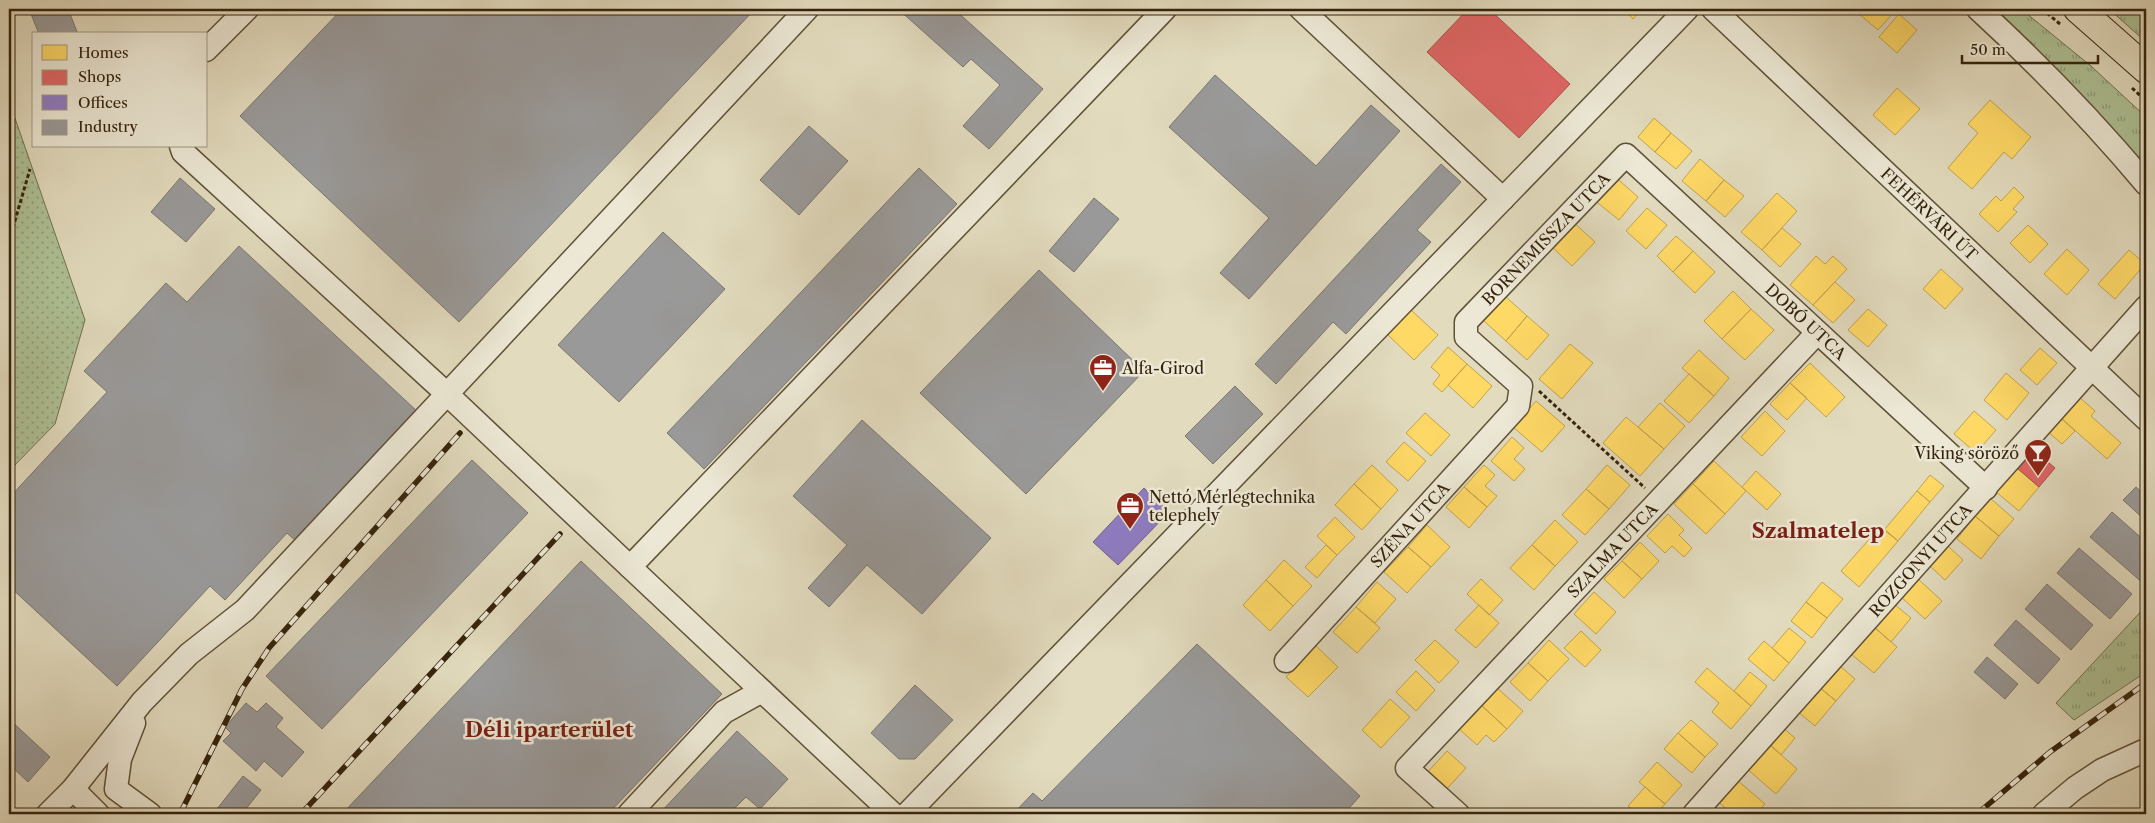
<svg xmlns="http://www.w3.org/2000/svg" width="2155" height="823" font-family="'Libre Caslon Text',serif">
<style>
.grass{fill:url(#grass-tufts);stroke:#727250}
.park{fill:url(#park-dots);stroke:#727250}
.homes{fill:#ffd966;stroke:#c2a24b}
.shops{fill:#e06666;stroke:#ad524b}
.offices{fill:#8e7cc3;stroke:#73618c}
.industry{fill:#999;stroke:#7b766f}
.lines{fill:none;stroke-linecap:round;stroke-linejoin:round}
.minor-casing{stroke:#605138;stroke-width:25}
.major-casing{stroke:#35230c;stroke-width:30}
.path{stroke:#35230c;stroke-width:3;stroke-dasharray:4 2.5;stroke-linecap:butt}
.minor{stroke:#ece8d5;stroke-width:22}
.major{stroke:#e2dbbe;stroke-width:28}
.rail-casing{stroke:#35230c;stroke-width:5.5}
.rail{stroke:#ece8d5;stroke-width:4;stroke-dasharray:11;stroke-linecap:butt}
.labels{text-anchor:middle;stroke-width:5;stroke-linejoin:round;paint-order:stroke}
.street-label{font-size:16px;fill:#35230c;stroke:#ece8d5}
.poi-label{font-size:16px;fill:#35230c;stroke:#ece8d5;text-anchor:start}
.district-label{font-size:21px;font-weight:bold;fill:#7a1f14;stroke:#ece8d5}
</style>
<defs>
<pattern id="grass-tufts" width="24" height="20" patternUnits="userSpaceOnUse" patternTransform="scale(1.25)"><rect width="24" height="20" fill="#aec195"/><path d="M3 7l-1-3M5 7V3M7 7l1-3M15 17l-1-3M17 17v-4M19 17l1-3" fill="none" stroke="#8e9c78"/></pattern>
<pattern id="park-dots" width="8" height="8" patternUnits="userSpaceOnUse" patternTransform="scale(1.25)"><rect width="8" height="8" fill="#aec195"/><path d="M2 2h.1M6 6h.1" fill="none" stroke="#8e9c78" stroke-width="1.8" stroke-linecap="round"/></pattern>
</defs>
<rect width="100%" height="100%" fill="#e2dbbe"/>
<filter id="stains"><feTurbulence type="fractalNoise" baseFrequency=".004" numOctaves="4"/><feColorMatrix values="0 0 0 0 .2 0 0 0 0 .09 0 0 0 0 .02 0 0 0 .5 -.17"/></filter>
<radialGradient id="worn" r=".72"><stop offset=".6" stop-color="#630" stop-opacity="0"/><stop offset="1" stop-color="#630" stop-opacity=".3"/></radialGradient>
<!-- grass -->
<path class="grass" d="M1993,9h28l70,57 55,51v52z
M2109,9h31l6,5v28z
M2146,606v66l-72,48 -18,-17z"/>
<!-- park -->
<path class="park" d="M9,101l76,219 -30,104 -46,47z"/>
<!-- homes -->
<path class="homes" d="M1623,9h19l-9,10z
M1853,9h38l3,3 -16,18z
M1899,14l18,16 -20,23 -18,-16z
M1897,88l23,21 -25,26 -22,-20z
M1990,100l41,37 -19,22 -8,-7 -32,37 -24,-21 30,-35 -10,-9z
M1654,118l17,15 -16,19 -17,-15z
M1671,133l21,18 -16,18 -21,-17z
M1700,159l24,21 -18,21 -24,-20z
M1613,175l25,22 -19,23 -26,-21z
M1724,180l20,16 -19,21 -19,-16z
M2014,187l10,10 -11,12 4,3 -19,20 -19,-18 17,-18 5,5z
M1777,193l20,18 -35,39 -21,-18z
M1647,208l20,17 -21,24 -20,-18z
M1571,220l24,22 -23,24 -23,-22z
M2028,225l20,19 -18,19 -20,-20z
M1782,228l19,16 -21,23 -18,-17z
M1676,236l17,15 -20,21 -16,-16z
M2067,249l22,21 -22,25 -23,-21z
M2129,250l16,14 -30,35 -17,-15z
M1693,251l22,21 -20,21 -22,-21z
M1816,256l9,8 8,-8 14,13 -34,36 -23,-20z
M1941,269l22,20 -18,20 -22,-20z
M1835,282l20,18 -22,23 -20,-18z
M1733,291l18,18 -29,30 -18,-18z
M1505,296l22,20 -21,25 -23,-21z
M1751,309l23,21 -29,30 -23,-21z
M1868,309l19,16 -19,22 -20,-17z
M1411,310l27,25 -24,25 -26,-25z
M1527,316l22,19 -22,25 -21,-19z
M1570,344l23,19 -31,36 -23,-20z
M1448,347l19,17 -25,28 -9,-8 7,-9 -9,-8z
M2040,348l17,15 -20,22 -17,-15z
M1699,350l30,28 -15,18 -32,-28z
M1810,363l35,34 -19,20 -36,-34z
M1467,364l25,22 -19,22 -25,-23z
M2006,373l23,20 -22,27 -23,-20z
M1689,374l25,22 -25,27 -25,-22z
M1790,383l17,15 -20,22 -17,-16z
M2078,396l17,15 -4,5 30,27 -14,16 -47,-42z
M1536,401l29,25 -23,26 -29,-25z
M1660,403l25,23 -21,23 -26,-22z
M1765,411l20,20 -23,25 -21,-19z
M1974,411l22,19 -20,23 -22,-19z
M1425,413l25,22 -19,21 -25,-23z
M1626,417l38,32 -24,27 -37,-33z
M2060,417l15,14 -13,13 -15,-13z
M1512,437l12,11 -10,11 11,10 -11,12 -23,-20z
M1404,442l22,19 -18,20 -22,-19z
M1714,461l32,30 -21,23 -32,-30z
M1372,465l26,25 -17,19 -27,-25z
M1484,465l11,10 -10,11 12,10 -10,11 -23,-20z
M1607,465l23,20 -21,24 -23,-20z
M2017,468l22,19 -20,24 -23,-19z
M1756,471l25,23 -14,16 -25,-23z
M1930,475l14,11 -14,16 -13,-11z
M1354,484l27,25 -19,21 -27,-25z
M1693,484l32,30 -19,20 -32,-30z
M1464,487l23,20 -18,21 -23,-21z
M1586,489l23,20 -24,26 -23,-20z
M1917,491l13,11 -32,39 -14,-11z
M1990,498l24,21 -15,17 -24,-20z
M1668,514l16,16 -5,5 13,13 -8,9 -12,-11 -7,7 -18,-17z
M1975,516l24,20 -18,23 -24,-20z
M1335,517l20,20 -18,18 -20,-19z
M1555,520l23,22 -23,24 -23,-21z
M1427,525l23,22 -19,20 -23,-20z
M1881,526l17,15 -39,46 -18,-16z
M1640,542l19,19 -17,18 -20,-18z
M1326,545l11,10 -20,23 -12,-11z
M1532,545l23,21 -21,24 -24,-22z
M1948,546l15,14 -18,20 -15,-14z
M1408,547l23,20 -24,26 -23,-21z
M1284,560l28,26 -19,20 -27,-26z
M1622,561l20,18 -18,19 -20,-19z
M1917,578l25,23 -17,18 -25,-23z
M1481,579l22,21 -14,15 -22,-21z
M1266,580l27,26 -23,25 -27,-26z
M1377,582l19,17 -21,24 -19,-16z
M1822,582l21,17 -16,19 -21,-16z
M1594,592l22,20 -20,22 -22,-20z
M1806,602l21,16 -15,20 -21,-17z
M1894,604l17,14 -20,24 -17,-15z
M1479,605l20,18 -23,25 -21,-18z
M1356,607l24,21 -23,25 -24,-21z
M1874,627l23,20 -23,26 -23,-19z
M1789,628l17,14 -17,21 -17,-15z
M1581,631l20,19 -16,17 -21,-19z
M1435,640l24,22 -20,21 -24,-23z
M1549,640l20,19 -21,22 -20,-18z
M1764,641l25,22 -15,18 -26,-22z
M1316,646l22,21 -30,30 -22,-20z
M1528,663l20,18 -18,20 -20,-19z
M1839,665l16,14 -19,22 -17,-14z
M1707,668l44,38 -20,23 -19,-17 7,-9 -24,-21z
M1416,671l19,19 -19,21 -20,-19z
M1750,672l17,14 -16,20 -17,-15z
M1496,687l27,24 -16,18 -27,-25z
M1819,687l17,14 -21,25 -17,-14z
M1390,699l20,18 -29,31 -19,-18z
M1480,704l27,25 -13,13 -8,-7 -9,10 -19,-17z
M1691,720l27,24 -13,13 -27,-24z
M1782,727l13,11 -14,17 -13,-12z
M1678,733l27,24 -13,16 -28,-24z
M1768,743l29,26 -21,25 -30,-26z
M1447,751l19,17 -24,26 -19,-17z
M1657,762l25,23 -17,19 -26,-22z
M1736,779l29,25 -9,10h-23l-16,-13z
M1645,787l20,17 -9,10h-19l-9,-8z"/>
<!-- shops -->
<path class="shops" d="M1468,9h21l81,75 -51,54 -92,-86z
M2033,449l22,19 -16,19 -22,-19z"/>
<!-- offices -->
<path class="offices" d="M1144,488l25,24 -51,53 -25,-23z"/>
<!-- industry -->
<path class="industry" d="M29,9h39l10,25h-39z
M342,9h413l-296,313 -219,-206z
M898,9h56l89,80 -54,60 -26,-23 37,-41 -29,-26 -8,8z
M1215,75l101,91 55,-61 29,26 -151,168 -29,-26 49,-55 -100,-91z
M809,126l39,35 -49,54 -39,-35z
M1441,164l20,18 -44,48 14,12 -85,92 -13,-12 -57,62 -21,-20z
M919,168l38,36 -253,265 -37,-36z
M180,178l35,31 -29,33 -35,-30z
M1094,198l25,21 -45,53 -25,-21z
M663,232l62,57 -106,113 -61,-57z
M239,246l179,166 -121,130 -10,-9 -62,67 -15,-14 -93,100 -108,-100v-88l98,-106 -23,-21 82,-88 21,19z
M1039,270l105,101 -118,123 -106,-101z
M1235,386l28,28 -50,50 -28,-28z
M862,420l129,118 -69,76 -55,-49 -38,42 -21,-19 39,-43 -54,-49z
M472,460l56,53 -206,216 -56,-53z
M2136,487l10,9v25l-23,-21z
M2112,512l34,30v39l-2,3 -54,-47z
M2079,548l53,46 -22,25 -53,-46z
M581,561l141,133 -114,120h-266z
M2047,584l46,41 -22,25 -46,-41z
M2016,620l44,39 -22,25 -44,-39z
M1197,644l163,152 -16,18h-331l20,-21 9,8z
M1987,657l31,27 -13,15 -31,-27z
M915,685l38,35 -38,39h-16l-28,-26z
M246,703l11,9 9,-9 17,15 -7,9 28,25 -22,25 -18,-16 -8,10 -33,-30 8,-8 -6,-6z
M9,719l41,38 -22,25 -19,-18z
M737,731l51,48 -28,30 -14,-12 -17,17h-70z
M243,776l18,14 -19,24h-29z"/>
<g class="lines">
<defs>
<g id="minor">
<path d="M1301,9l202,190"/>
<path id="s1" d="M1713,9l433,410"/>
<path d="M1978,9c60,55 116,113 168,175"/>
<path d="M206,50l41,-41"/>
<path d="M630,567l-183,-173 360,-385"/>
<path id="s2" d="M1286,661l232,-255 3,-20 -55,-49v-15l160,-167 360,333"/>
<path d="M134,723l-14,36 -4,30 34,25"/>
<path d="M73,789l25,25"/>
<path d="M48,814l25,-25 69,-87 47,-48 56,-44 202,-216 -264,-242 -2,-6"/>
<path d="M629,814l95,-102 38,-21"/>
<path d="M893,814l-263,-247 535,-558"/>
<path d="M907,814l780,-805"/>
<path id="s3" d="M1458,814l-51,-46 410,-435"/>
<path id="s4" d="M1694,814l452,-507"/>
<path d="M2044,814l31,-26 27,-18 44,-20"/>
</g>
<path id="major" d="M2078,9l68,60"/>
</defs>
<!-- minor casing -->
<use href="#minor" class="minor-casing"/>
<!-- major casing -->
<use href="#major" class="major-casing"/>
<!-- path -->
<path class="path" d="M2042,9l18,15
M2132,88l14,13
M9,232l3,-1 18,-62
M1539,391l106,97"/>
<!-- minor -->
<use href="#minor" class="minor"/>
<!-- major -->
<use href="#major" class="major"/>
<defs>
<path id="rail" d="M180,814l62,-125 27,-41 191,-215
M301,814l259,-280
M1977,814l73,-62 96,-69"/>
</defs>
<!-- rail casing -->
<use href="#rail" class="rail-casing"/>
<!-- rail -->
<use href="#rail" class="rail"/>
</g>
<!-- icons -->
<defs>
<symbol id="office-pin" viewBox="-11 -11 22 30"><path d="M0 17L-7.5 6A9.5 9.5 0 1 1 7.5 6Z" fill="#8f2418" stroke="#ece8d5"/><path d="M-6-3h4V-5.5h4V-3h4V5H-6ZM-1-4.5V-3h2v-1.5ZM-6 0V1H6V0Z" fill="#fff"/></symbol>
<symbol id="bar-pin" viewBox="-11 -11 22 30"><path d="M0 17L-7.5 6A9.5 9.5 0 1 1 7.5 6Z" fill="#8f2418" stroke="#ece8d5"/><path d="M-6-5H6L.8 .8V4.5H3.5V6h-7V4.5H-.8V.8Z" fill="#fff"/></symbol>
</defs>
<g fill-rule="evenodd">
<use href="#office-pin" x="1087" y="352" width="32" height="43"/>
<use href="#bar-pin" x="2022" y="437" width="32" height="43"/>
<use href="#office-pin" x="1114" y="490" width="32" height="43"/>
</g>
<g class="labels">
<!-- street labels -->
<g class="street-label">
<text dy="6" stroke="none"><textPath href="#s1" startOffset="298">FEHÉRVÁRI ÚT</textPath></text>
<text dy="6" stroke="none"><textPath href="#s2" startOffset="569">BORNEMISSZA UTCA</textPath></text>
<text dy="6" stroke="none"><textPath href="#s2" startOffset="930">DOBÓ UTCA</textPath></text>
<text dy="6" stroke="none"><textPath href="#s2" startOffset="184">SZÉNA UTCA</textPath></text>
<text dy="6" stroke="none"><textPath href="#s3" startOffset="368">SZALMA UTCA</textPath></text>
<text dy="6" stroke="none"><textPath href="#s4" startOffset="340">ROZGONYI UTCA</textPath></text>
</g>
<!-- poi labels -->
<g class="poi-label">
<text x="1122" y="374">Alfa-Girod</text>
<text x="2019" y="459" text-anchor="end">Viking söröző</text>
<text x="1149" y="503">Nettó Mérlegtechnika<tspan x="1149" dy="18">telephely</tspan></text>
</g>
<!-- district labels -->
<g class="district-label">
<text x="1818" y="538">Szalmatelep</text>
<text x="549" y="737">Déli iparterület</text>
</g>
</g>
<!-- margin -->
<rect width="2155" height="823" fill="none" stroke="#e2dbbe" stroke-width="30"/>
<rect x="10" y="10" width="2135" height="803" fill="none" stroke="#35230c" stroke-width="2.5"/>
<rect x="15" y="15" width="2125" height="793" fill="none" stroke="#35230c"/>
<!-- legend -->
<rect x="32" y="32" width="175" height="115" fill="#ece8d5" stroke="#a39985"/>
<rect x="42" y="45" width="25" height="15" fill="#ffd966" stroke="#a39985"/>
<text x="78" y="58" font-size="15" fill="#35230c">Homes</text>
<rect x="42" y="70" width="25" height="15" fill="#e06666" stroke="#a39985"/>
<text x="78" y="82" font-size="15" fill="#35230c">Shops</text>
<rect x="42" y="95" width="25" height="15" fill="#8e7cc3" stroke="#a39985"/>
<text x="78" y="108" font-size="15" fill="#35230c">Offices</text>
<rect x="42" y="120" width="25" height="15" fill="#999999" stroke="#a39985"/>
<text x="78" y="132" font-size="15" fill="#35230c">Industry</text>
<!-- scale -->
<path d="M1962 55v8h136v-8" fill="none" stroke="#35230c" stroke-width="2.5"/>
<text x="1970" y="55" font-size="15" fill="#35230c" stroke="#ece8d5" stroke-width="4" paint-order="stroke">50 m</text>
<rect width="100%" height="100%" filter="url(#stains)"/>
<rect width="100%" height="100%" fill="url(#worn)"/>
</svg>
